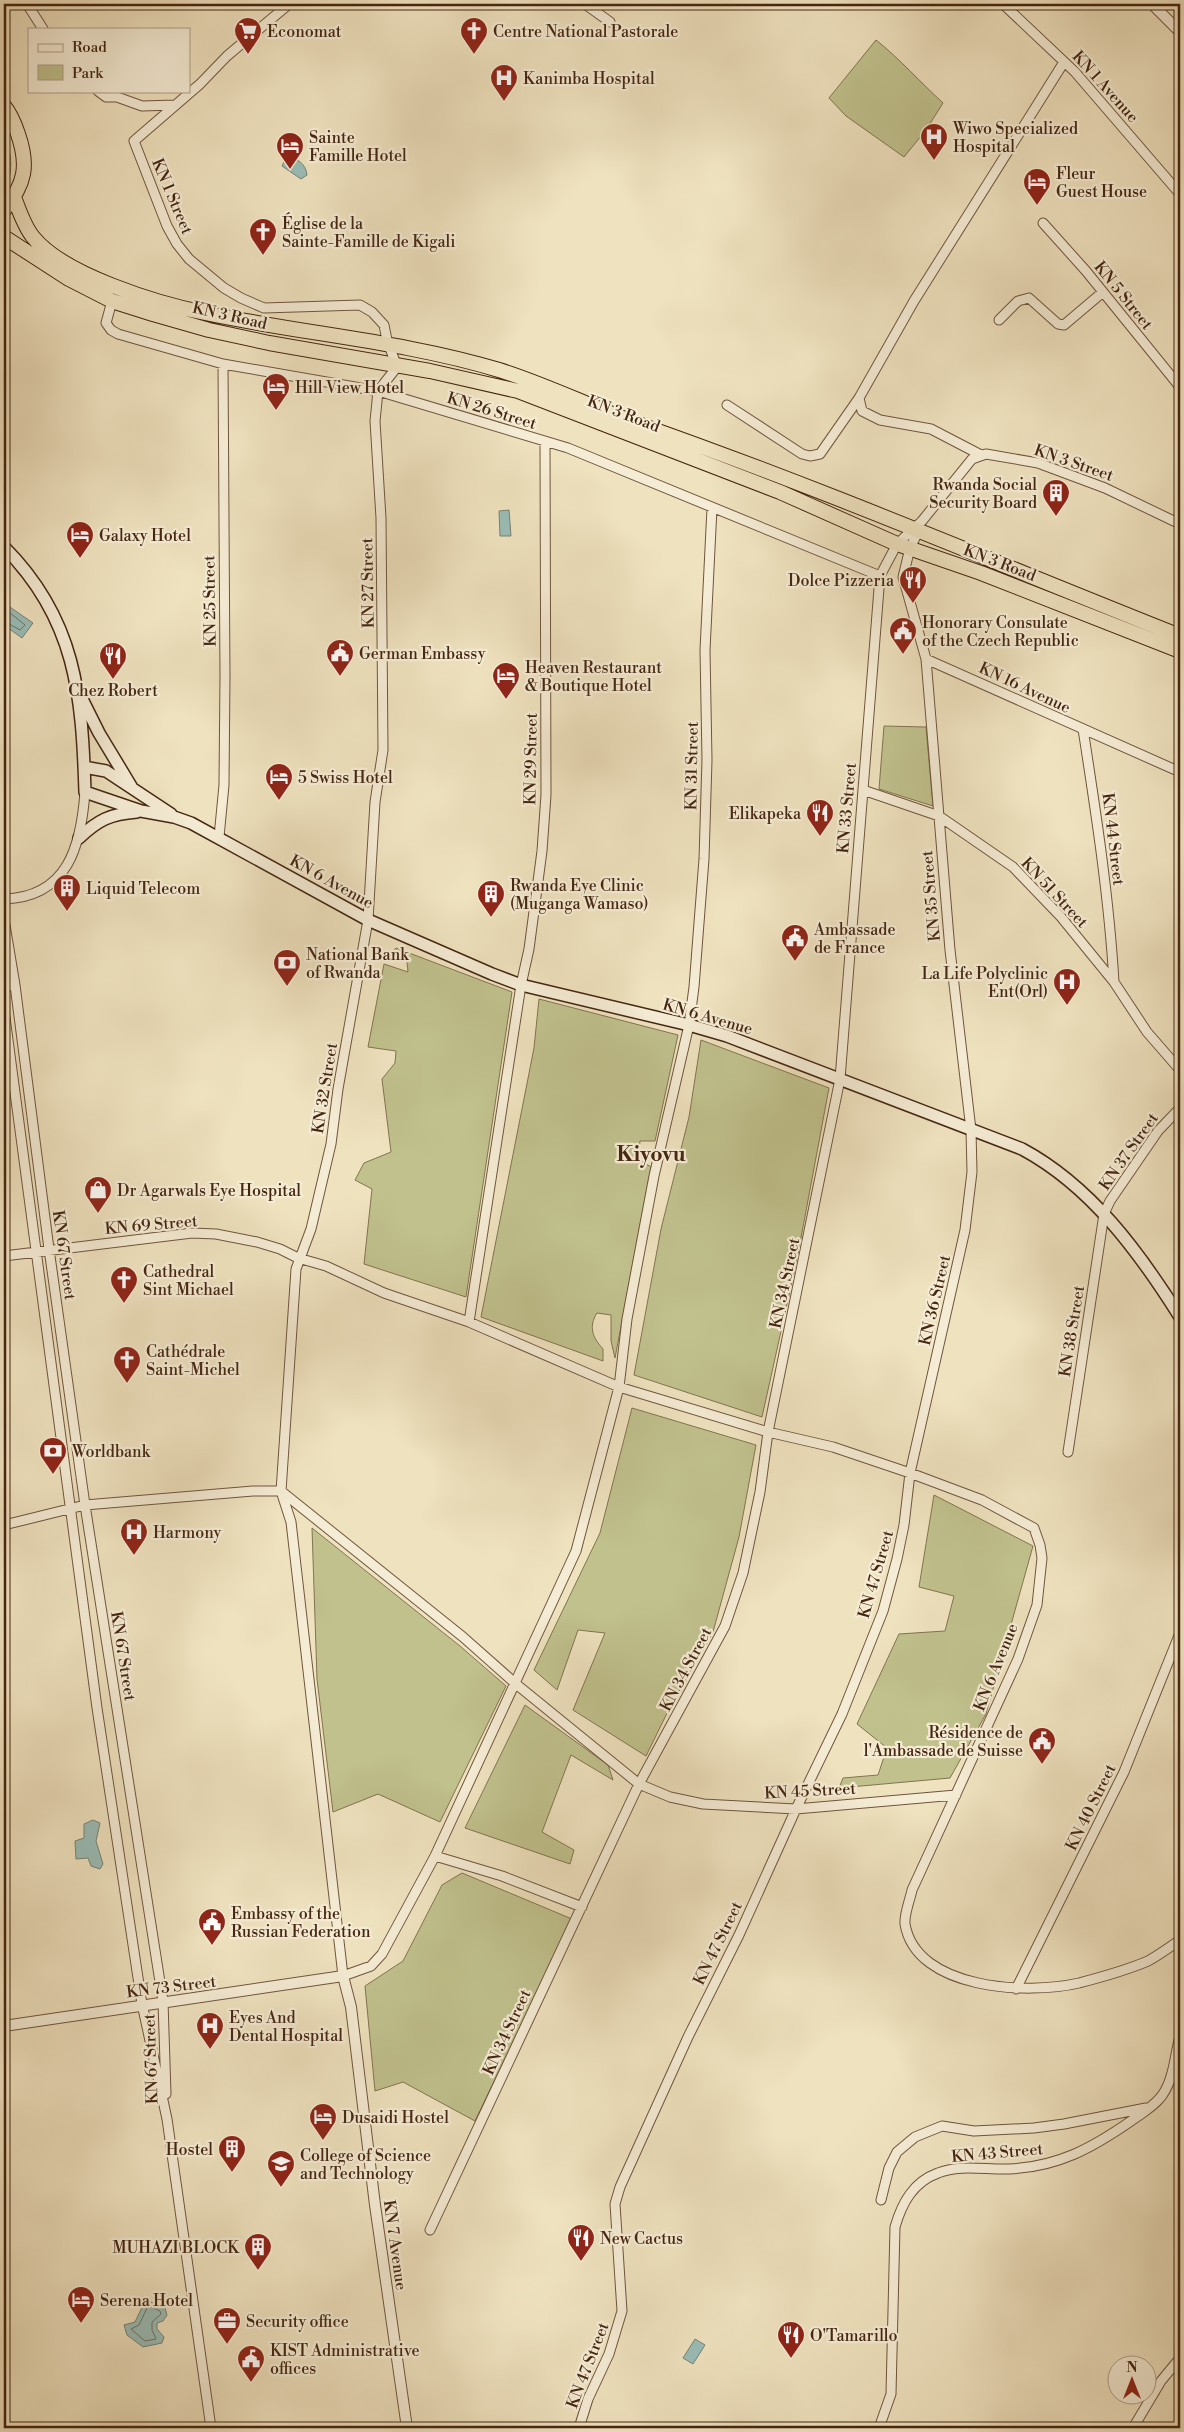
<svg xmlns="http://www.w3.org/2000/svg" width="1184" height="2432" font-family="'Libre Bodoni',serif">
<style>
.green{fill:#c0c18d;stroke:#82744f}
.water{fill:#9abdb7;stroke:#788175}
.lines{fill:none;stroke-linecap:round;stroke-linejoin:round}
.shore{stroke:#707264;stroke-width:1}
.minor-casing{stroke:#70553c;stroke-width:11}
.tertiary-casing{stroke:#70553c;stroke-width:12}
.secondary-casing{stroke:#452611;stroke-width:14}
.trunk-casing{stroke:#452611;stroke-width:16}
.minor{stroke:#f5ecd5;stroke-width:9}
.tertiary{stroke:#f5ecd5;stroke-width:10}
.secondary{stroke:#f5ecd5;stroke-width:11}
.trunk{stroke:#efe2bf;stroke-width:14}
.labels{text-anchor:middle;stroke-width:4.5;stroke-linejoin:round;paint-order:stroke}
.poi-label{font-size:16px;fill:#452611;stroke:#f5ecd5;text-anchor:start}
.street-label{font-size:16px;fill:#452611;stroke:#f5ecd5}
.district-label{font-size:21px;font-weight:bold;fill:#452611;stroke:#f5ecd5}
</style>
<rect width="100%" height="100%" fill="#efe2bf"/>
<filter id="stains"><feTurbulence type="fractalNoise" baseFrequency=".004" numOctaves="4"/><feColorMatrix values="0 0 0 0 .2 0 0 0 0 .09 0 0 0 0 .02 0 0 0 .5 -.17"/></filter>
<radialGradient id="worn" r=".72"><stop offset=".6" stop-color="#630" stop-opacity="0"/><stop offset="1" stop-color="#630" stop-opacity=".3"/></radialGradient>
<!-- green -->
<path class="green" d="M876,40c24,19 44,42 67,63l-17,27 -22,27 -58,-41 -17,-18z
M4,135c9,21 9,37 0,58z
M884,726l42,1 7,79 -54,-17z
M396,948l116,44 -46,305 -102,-33 8,-75 -17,-9 9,-17 27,-11 -9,-73 13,-16 1,-12 -28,-4 16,-83 24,8 -1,-10 -16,-8z
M539,999l139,36 -23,106h-15l-2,18 13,8 -36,191 -4,-17v-26l-14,-2c-9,14 -4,25 6,36v12l-122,-44 53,-269z
M701,1040l128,48 -32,171 -35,158 -128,-42 27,-146 28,-112z
M632,1408l124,37 -17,92 -26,95 -42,73 -25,51 -73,-46 32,-77 -27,-3 -21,60 -23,-20 66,-137z
M934,1495l99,51 -47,168 -36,64 -111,10 4,-10 35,-3 9,-27 -30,-24 42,-90 46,-3 9,-35 -35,-9z
M312,1528l148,118 46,40 -66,136 -62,-28 -45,18 -16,-133z
M525,1705l83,60 5,15 -42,-25 -29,77 32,18 -4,14 -105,-36z
M462,1873l110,46 -97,202 -72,-39 -28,9 -10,-105 38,-25 39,-76z"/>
<!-- water -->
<path class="water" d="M286,158c11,-1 20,6 21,17l-6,4 -19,-13z
M509,510l2,26h-11l-1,-25z
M4,603l29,20 -11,15 -18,-13z
M93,1820l7,3 -4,18 7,23 -3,5 -9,-3 -3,-8 -12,1 -1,-18 9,-3v-14z
M151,2302l14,6 2,7 -4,6 -6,2v6l7,8 -2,6 -19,4 -16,-12 -3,-10 11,-3 9,-19z
M695,2339l10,6 -12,19 -10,-6z"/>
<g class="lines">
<!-- shore -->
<path class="shore" d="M4,608l21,17 -5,5 -16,-9
M151,2307l9,4 1,3 -9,8v8l4,9 -11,2 -14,-12 8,-4 8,-17z"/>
<defs>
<path id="minor" d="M27,4l16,25
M289,4l-62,52 -27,28 -66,57 33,85 10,18 12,15 35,29 17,10 23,10 96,-3 12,7 12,13 3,15 10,27 -19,24 -3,30 6,97 2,232 -8,52 -7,118 -30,169 -7,55 -20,85 -15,40 -15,222 10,31 52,454 28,-10 11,-12 53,-98 141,-305 43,-164 8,-68 27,-143 35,-151 5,-38 10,-128 3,-99 -2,-110 7,-142
M585,4l25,18
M1003,4l72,68 105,122
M98,91l8,6h11l25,9 33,-1
M1043,223l43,48 94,116
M112,301l-6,22 5,7 7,4 105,30 155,27 190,57 312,128
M999,320l19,-19 11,-3 29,26 6,1 39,-33
M859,398l3,13 18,9 51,9 50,26
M727,405l75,49 8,2 10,-2 39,-56 55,-97 150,-239
M926,659l254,113
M1083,729c13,84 26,168 31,253
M863,790l76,26 74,51 48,50 53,65 33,50 33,38
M219,837l5,-52 1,-109 -2,-312
M4,899c64,-2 77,-53 81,-107
M4,919l11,66 34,264 36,256 78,496 3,93
M4,986l11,-1
M4,1010l93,698 45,296 25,115 44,309
M4,1256l188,-23 24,1 41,8 23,7 18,9 28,8 58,27 85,29 150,65 149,45 65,15 77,26 72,27 52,28 6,17 2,13 -5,47 -19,54 -106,231c-2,10 -8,24 -7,34 11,66 123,71 174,59 23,-6 48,-13 69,-22 11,-6 22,-14 32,-21
M469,1322l52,-337 8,-36 13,-98 4,-56 -1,-354
M1068,1452l36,-238 6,-13 48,-70 22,-23
M4,1525l81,-20 168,-14h28l182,146 53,47 123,100 31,13 33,7 93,5 160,-14
M435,1856l67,20 80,31
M1016,1989l108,-217 56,-139
M881,2200l8,-32 8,-16 18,-15 27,-11 32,5 60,-3 30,-4 82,-16
M430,2230l209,-446 86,-158 18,-53 17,-81 8,-60 72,-353 40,-503 17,-32 25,-23 50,-62 14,-5 52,9 67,25 75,36
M579,2428l9,-29 21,-45 13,-43 -7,-107 5,-17 68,-150 51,-102 57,-126 46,-95 41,-103 14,-52 7,-34 6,-52 55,-243 7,-58 -1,-42 -21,-180 -24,-291 -23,-82 7,-29 10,-20
M879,2428l12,-34 4,-167c7,-24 18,-45 43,-54 22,-9 48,-3 71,-4 49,-2 83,-21 122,-48 10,-7 25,-16 32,-27 11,-16 12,-40 17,-58
M1133,2428l28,-47 19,-23"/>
<path id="tertiary" d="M1152,4l28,28
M4,2026l339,-50 8,31 24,198 32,223"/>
<path id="secondary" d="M4,547c72,72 78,148 81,245l56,19 33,6 17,6 177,97 124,54 29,11 168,40 38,11 295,113c69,37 117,103 158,168
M81,697l18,36 32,53
M84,767l22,4 65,43
M79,838c19,-18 31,-24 58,-26"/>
<path id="trunk" d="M4,106c6,7 11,19 14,28 11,32 7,50 -14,76
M14,197c5,13 10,29 19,40 30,38 126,67 172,76 98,21 198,28 294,57 48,15 94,38 142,55 182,64 360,140 539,211
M4,237l65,42 43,22 41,13 56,16 60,13 161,28 88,20 262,101 117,52 84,29 199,78"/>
</defs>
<!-- minor casing -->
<use href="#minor" class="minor-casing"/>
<!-- tertiary casing -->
<use href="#tertiary" class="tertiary-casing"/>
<!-- secondary casing -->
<use href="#secondary" class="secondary-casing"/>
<!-- trunk casing -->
<use href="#trunk" class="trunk-casing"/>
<!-- minor -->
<use href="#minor" class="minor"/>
<!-- tertiary -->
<use href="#tertiary" class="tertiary"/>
<!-- secondary -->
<use href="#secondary" class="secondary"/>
<!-- trunk -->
<use href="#trunk" class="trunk"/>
</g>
<!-- icons -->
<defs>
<symbol id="supermarket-pin" viewBox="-11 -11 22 30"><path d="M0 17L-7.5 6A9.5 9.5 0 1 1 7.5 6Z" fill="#8f2418" stroke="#f5ecd5"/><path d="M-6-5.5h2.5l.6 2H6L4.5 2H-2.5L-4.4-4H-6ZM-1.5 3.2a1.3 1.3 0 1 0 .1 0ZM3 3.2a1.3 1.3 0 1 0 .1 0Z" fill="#fff"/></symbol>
<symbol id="church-pin" viewBox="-11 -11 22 30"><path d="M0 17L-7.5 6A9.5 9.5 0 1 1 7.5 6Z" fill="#8f2418" stroke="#f5ecd5"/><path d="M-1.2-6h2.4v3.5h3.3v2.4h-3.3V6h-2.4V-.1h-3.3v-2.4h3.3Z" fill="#fff"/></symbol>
<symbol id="hospital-pin" viewBox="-11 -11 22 30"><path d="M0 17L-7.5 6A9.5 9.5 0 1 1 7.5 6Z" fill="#8f2418" stroke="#f5ecd5"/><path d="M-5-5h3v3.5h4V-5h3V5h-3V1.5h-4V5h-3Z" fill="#fff"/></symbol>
<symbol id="hotel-pin" viewBox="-11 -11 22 30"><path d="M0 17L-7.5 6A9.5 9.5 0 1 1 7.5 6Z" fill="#8f2418" stroke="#f5ecd5"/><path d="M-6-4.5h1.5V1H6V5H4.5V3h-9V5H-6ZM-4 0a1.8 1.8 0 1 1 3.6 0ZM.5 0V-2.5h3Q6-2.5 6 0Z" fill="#fff"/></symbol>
<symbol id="building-pin" viewBox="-11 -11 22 30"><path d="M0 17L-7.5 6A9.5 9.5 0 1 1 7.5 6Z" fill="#8f2418" stroke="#f5ecd5"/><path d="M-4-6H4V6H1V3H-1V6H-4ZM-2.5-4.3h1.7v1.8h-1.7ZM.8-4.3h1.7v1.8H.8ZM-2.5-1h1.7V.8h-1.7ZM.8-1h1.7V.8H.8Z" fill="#fff"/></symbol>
<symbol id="restaurant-pin" viewBox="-11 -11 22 30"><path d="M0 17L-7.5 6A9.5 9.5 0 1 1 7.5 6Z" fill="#8f2418" stroke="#f5ecd5"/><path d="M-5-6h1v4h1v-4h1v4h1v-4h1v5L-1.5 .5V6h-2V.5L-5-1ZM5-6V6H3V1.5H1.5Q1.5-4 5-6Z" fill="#fff"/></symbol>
<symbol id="civic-pin" viewBox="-11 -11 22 30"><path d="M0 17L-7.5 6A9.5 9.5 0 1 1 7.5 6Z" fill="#8f2418" stroke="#f5ecd5"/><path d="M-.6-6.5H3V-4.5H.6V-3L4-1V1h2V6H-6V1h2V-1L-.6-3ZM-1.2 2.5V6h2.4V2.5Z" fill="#fff"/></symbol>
<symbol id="bank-pin" viewBox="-11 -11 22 30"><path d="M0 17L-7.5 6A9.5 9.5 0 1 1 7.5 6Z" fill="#8f2418" stroke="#f5ecd5"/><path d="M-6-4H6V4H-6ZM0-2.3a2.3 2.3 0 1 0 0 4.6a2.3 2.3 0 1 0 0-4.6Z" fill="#fff"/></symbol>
<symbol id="shop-pin" viewBox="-11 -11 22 30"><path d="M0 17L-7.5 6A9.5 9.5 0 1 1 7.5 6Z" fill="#8f2418" stroke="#f5ecd5"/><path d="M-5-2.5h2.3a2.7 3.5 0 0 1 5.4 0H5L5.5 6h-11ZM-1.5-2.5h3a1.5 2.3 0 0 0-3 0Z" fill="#fff"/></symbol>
<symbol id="university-pin" viewBox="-11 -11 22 30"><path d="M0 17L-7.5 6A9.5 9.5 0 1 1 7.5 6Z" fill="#8f2418" stroke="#f5ecd5"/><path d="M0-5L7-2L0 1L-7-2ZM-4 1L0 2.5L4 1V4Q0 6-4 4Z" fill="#fff"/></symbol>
<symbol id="office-pin" viewBox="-11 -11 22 30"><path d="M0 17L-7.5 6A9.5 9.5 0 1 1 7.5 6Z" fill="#8f2418" stroke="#f5ecd5"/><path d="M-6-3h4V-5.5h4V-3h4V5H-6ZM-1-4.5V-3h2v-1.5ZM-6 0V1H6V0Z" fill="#fff"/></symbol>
</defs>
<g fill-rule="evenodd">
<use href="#supermarket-pin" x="232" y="15" width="32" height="43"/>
<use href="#church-pin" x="458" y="15" width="32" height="43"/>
<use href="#hospital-pin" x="488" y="62" width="32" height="43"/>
<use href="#hospital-pin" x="918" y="121" width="32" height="43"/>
<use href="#hotel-pin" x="274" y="130" width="32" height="43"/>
<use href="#hotel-pin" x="1021" y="166" width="32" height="43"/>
<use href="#church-pin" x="247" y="216" width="32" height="43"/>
<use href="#hotel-pin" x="260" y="371" width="32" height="43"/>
<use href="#building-pin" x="1040" y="477" width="32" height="43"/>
<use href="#hotel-pin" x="64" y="519" width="32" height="43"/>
<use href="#restaurant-pin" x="897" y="564" width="32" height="43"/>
<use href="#civic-pin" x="887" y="615" width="32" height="43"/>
<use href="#civic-pin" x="324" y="637" width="32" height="43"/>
<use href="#restaurant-pin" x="97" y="640" width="32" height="43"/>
<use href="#hotel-pin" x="490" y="660" width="32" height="43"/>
<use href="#hotel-pin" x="263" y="761" width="32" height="43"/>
<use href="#restaurant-pin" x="804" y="797" width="32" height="43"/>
<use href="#building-pin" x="51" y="872" width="32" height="43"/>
<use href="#building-pin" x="475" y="878" width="32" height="43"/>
<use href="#civic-pin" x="779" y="922" width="32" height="43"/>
<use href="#bank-pin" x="271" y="947" width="32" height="43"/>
<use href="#hospital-pin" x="1051" y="966" width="32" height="43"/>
<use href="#shop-pin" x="82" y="1174" width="32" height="43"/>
<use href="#church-pin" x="108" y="1264" width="32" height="43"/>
<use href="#church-pin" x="111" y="1344" width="32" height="43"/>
<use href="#bank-pin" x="37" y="1435" width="32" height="43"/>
<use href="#hospital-pin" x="118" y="1516" width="32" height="43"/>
<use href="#civic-pin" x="1026" y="1725" width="32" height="43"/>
<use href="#civic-pin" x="196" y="1906" width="32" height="43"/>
<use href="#hospital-pin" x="194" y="2010" width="32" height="43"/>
<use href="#hotel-pin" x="307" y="2101" width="32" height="43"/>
<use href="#building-pin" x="216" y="2133" width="32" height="43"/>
<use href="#university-pin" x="265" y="2148" width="32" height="43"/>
<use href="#restaurant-pin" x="565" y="2222" width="32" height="43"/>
<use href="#building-pin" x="242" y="2231" width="32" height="43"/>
<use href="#hotel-pin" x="65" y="2284" width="32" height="43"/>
<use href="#office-pin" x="211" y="2305" width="32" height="43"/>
<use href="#restaurant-pin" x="775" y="2319" width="32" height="43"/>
<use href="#civic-pin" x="235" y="2343" width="32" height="43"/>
</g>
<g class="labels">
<!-- poi labels -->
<g class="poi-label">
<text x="267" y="37">Economat</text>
<text x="493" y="37">Centre National Pastorale</text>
<text x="523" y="84">Kanimba Hospital</text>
<text x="953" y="134">Wiwo Specialized<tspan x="953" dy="18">Hospital</tspan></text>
<text x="309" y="143">Sainte<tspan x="309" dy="18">Famille Hotel</tspan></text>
<text x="1056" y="179">Fleur<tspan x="1056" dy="18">Guest House</tspan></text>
<text x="282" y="229">Église de la<tspan x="282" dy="18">Sainte-Famille de Kigali</tspan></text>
<text x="295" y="393">Hill View Hotel</text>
<text x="1037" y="490" text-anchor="end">Rwanda Social<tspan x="1037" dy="18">Security Board</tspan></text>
<text x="99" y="541">Galaxy Hotel</text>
<text x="894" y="586" text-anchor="end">Dolce Pizzeria</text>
<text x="922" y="628">Honorary Consulate<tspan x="922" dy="18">of the Czech Republic</tspan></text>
<text x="359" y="659">German Embassy</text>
<text x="525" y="673">Heaven Restaurant<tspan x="525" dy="18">&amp; Boutique Hotel</tspan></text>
<text x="113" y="696" text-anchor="middle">Chez Robert</text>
<text x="298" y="783">5 Swiss Hotel</text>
<text x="801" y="819" text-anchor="end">Elikapeka</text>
<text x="510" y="891">Rwanda Eye Clinic<tspan x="510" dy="18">(Muganga Wamaso)</tspan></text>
<text x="86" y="894">Liquid Telecom</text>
<text x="814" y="935">Ambassade<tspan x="814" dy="18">de France</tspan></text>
<text x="306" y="960">National Bank<tspan x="306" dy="18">of Rwanda</tspan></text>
<text x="1048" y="979" text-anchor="end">La Life Polyclinic<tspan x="1048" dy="18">Ent(Orl)</tspan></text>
<text x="117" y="1196">Dr Agarwals Eye Hospital</text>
<text x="143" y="1277">Cathedral<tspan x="143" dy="18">Sint Michael</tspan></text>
<text x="146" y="1357">Cathédrale<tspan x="146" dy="18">Saint-Michel</tspan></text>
<text x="72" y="1457">Worldbank</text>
<text x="153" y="1538">Harmony</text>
<text x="1023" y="1738" text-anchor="end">Résidence de<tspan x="1023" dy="18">l'Ambassade de Suisse</tspan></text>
<text x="231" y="1919">Embassy of the<tspan x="231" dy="18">Russian Federation</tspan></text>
<text x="229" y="2023">Eyes And<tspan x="229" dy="18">Dental Hospital</tspan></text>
<text x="342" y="2123">Dusaidi Hostel</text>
<text x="213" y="2155" text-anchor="end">Hostel</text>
<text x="300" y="2161">College of Science<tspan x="300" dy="18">and Technology</tspan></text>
<text x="600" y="2244">New Cactus</text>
<text x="239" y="2253" text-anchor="end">MUHAZI BLOCK</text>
<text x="100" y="2306">Serena Hotel</text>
<text x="246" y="2327">Security office</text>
<text x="810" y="2341">O'Tamarillo</text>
<text x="270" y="2356">KIST Administrative<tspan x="270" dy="18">offices</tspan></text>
</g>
<!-- street labels -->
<g class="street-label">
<text transform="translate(1106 86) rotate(48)" y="6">KN 1 Avenue</text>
<text transform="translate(173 196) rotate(67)" y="6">KN 1 Street</text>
<text transform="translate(1124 295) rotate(51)" y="6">KN 5 Street</text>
<text transform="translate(230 315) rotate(13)" y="6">KN 3 Road</text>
<text transform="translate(492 410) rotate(17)" y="6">KN 26 Street</text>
<text transform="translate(624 413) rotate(21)" y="6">KN 3 Road</text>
<text transform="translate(1074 462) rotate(19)" y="6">KN 3 Street</text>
<text transform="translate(1000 562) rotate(21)" y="6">KN 3 Road</text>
<text transform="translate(367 583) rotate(-91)" y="6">KN 27 Street</text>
<text transform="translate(209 601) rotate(-91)" y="6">KN 25 Street</text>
<text transform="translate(1025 687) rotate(25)" y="6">KN 16 Avenue</text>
<text transform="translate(530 759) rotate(-89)" y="6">KN 29 Street</text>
<text transform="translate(691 766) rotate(-89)" y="6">KN 31 Street</text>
<text transform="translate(846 808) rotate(-85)" y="6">KN 33 Street</text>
<text transform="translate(1114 839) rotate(83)" y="6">KN 44 Street</text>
<text transform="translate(332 881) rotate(29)" y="6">KN 6 Avenue</text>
<text transform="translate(1055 892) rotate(47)" y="6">KN 51 Street</text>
<text transform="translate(930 896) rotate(-95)" y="6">KN 35 Street</text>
<text transform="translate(708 1016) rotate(16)" y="6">KN 6 Avenue</text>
<text transform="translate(324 1088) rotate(-81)" y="6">KN 32 Street</text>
<text transform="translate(1128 1151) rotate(-55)" y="6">KN 37 Street</text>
<text transform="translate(151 1224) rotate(-5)" y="6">KN 69 Street</text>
<text transform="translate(65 1255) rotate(82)" y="6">KN 67 Street</text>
<text transform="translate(784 1283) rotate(-78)" y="6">KN 34 Street</text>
<text transform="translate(934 1300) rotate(-77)" y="6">KN 36 Street</text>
<text transform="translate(1071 1331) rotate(-81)" y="6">KN 38 Street</text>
<text transform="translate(875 1574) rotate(-74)" y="6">KN 47 Street</text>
<text transform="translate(124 1656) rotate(81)" y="6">KN 67 Street</text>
<text transform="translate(995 1667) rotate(-68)" y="6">KN 6 Avenue</text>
<text transform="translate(685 1669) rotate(-62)" y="6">KN 34 Street</text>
<text transform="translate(810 1790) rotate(-3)" y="6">KN 45 Street</text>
<text transform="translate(1090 1807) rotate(-64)" y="6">KN 40 Street</text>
<text transform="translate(717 1943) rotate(-64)" y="6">KN 47 Street</text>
<text transform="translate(171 1986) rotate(-7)" y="6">KN 73 Street</text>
<text transform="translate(506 2032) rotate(-65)" y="6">KN 34 Street</text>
<text transform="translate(150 2059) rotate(-92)" y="6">KN 67 Street</text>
<text transform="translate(997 2152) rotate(-5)" y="6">KN 43 Street</text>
<text transform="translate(396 2245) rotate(82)" y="6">KN 7 Avenue</text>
<text transform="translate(587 2365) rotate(-69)" y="6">KN 47 Street</text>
</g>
<!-- district labels -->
<g class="district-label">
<text x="651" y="1161">Kiyovu</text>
</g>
</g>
<!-- margin -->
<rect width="1184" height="2432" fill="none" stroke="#efe2bf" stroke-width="20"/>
<rect x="5" y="5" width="1174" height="2422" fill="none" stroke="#452611" stroke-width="2.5"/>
<rect x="10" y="10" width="1164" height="2412" fill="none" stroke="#452611"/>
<!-- legend -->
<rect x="28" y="28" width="162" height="65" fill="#f5ecd5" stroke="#af9d87"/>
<rect x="38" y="44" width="25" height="8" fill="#f5ecd5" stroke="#af9d87"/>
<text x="72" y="52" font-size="15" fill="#452611">Road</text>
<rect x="38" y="65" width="25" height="15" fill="#c0c18d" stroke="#af9d87"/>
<text x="72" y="78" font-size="15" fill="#452611">Park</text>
<!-- north arrow -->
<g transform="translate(1132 2380)"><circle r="24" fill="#f5ecd5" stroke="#af9d87"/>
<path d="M0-4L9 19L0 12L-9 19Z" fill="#8f2418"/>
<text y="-8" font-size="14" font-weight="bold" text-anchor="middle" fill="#452611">N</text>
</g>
<rect width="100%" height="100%" filter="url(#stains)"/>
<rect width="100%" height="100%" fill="url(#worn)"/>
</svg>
